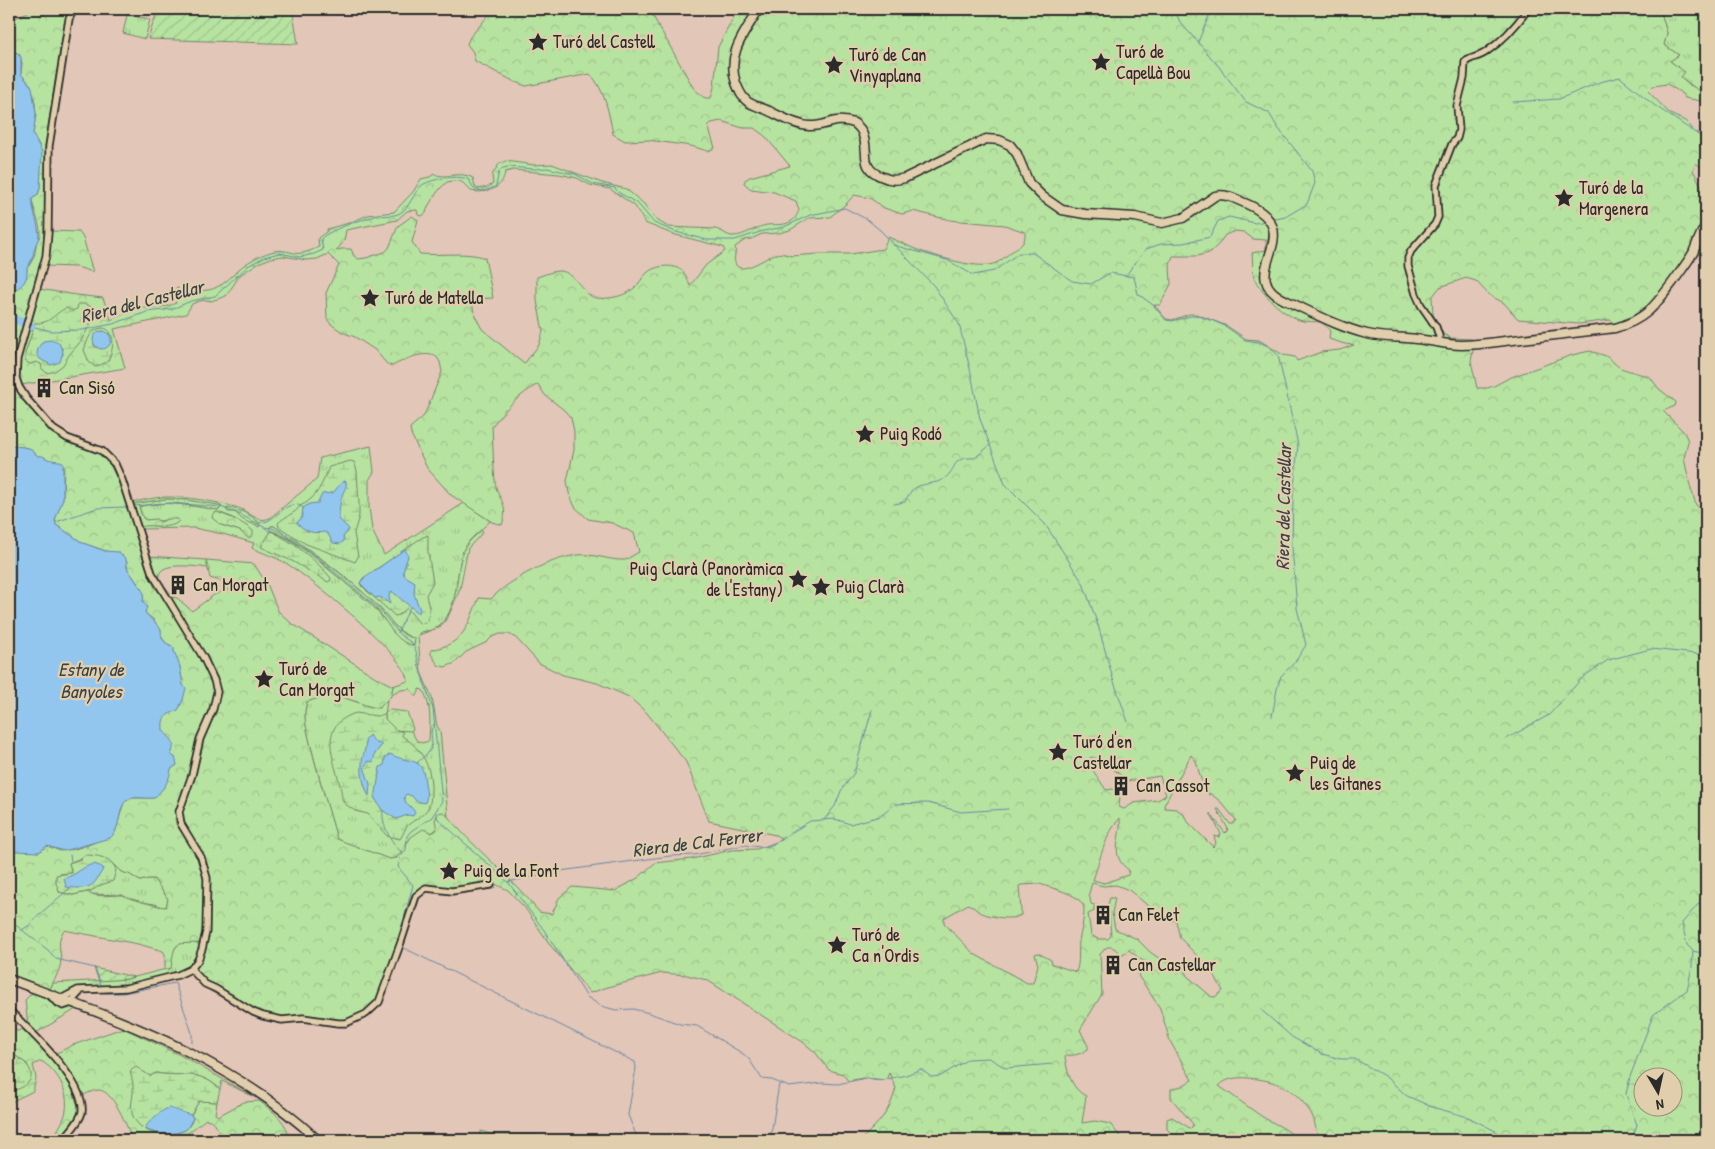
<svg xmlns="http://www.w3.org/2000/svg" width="1715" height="1149" font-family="'Patrick Hand',sans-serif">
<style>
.grass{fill:url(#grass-tufts);stroke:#718766;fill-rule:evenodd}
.forest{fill:url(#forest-crowns);stroke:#718766;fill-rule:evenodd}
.wetland{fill:url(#wetland-marsh);stroke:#718766;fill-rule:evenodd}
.garden{fill:url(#garden-furrows);stroke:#718766}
.water{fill:#92c6ef;stroke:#6988a1}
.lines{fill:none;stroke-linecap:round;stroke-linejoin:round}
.stream{stroke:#6988a1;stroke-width:1}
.river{stroke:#92c6ef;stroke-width:8}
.minor-casing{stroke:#2b2b2b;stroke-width:9}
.major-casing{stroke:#2b2b2b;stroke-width:11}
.minor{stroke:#e1ceac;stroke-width:5.5}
.major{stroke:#e1ceac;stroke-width:8}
.labels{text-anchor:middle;stroke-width:4.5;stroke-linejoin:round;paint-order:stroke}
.poi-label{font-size:18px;fill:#2b2b2b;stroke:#e1ceac;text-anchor:start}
.water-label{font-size:19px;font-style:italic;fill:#3a4248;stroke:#e1ceac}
</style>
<defs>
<pattern id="grass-tufts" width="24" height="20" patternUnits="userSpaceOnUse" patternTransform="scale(1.25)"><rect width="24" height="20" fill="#b7e3a1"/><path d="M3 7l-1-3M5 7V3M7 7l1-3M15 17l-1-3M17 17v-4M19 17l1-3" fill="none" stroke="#9ec38b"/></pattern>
<pattern id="forest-crowns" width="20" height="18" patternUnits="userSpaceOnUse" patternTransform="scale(1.25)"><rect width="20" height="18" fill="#b7e3a1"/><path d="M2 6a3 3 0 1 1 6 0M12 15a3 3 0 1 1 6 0" fill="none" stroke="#9ec38b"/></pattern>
<pattern id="wetland-marsh" width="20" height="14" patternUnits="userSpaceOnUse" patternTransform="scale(1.25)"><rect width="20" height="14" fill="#b7e3a1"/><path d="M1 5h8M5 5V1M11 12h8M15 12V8" fill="none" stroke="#9ec38b"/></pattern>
<pattern id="garden-furrows" width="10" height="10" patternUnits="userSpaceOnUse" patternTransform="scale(1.25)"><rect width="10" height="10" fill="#b7e3a1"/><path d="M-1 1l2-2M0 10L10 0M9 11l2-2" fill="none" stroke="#9ec38b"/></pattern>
</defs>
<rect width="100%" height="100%" fill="#e2c6b8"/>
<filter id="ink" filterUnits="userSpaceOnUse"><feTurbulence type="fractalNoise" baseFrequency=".02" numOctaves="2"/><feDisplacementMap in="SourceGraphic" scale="10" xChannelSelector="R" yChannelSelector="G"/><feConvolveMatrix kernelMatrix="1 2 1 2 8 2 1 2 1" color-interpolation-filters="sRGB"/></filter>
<g filter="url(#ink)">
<!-- grass -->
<path class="grass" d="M1660,9h14l32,7v73l-6,3 -19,-15 3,-5 -14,-11 9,-6 -15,-10 3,-12z
M127,15l23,4 -5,20 -22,-6z
M371,446l3,26 -5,8v27l3,23 12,25 80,-52 26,18c-8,9 -21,17 -26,28 -10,23 -3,62 -28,79 -4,3 -10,3 -15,4l-3,5 3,35 11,26 5,28 3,5 8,86 -4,-5c-9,24 -10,21 -33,25l-14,21 -8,1 -52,-19c-9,-33 -19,-65 -27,-97 -3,-14 -8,-27 -3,-41 15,-6 29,-8 44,-2 10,3 17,7 27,8l9,-7 -2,13 26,17 6,10 5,2 7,-2c1,-18 3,-34 -6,-51l-4,-1v3l-3,5 -6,-8 -9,1 -10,5 2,-9 15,-5c1,-23 -101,-106 -124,-119 -9,-5 -21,-9 -32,-14l2,-5 -31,-9 -29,-6 -55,1 -8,-27c11,-1 23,-5 35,-5 22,0 47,4 69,10 13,3 22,17 35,11l47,-39 3,-21zM166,499l20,1 35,6v2l-3,2c-27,-4 -52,-10 -79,-4l4,12 3,2c8,-1 13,3 21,-1l-2,8 -20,-2 -12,-21zM217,512l12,4 20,12 -9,3 -19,-6zM271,526h3c33,22 67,45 95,72 15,14 25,32 45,41l-8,5c-11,-10 -19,-21 -28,-32 -9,-12 -24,-21 -35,-31 -23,-18 -45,-40 -73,-51zM405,550l-43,37 -2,-4 3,-5z
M148,556l58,4 2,8c-9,-1 -53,-8 -48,10 2,6 10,14 13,19h-4l-12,-17z
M111,862l10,10 8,2 11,7 8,-2h6l14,20 -2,8h-4l-7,-3 -13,-2 -15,-4 -5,-3 -32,-1 -34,-19z
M182,943h18l-2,8 -7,14 -14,8 -52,12 -16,2 -47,9 -13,-5 4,-8 74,-4 43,-11c3,-10 1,-21 12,-25z"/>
<!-- forest -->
<path class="forest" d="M33,9h38l-7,15 -19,122 1,35 -3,78 -30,102v15l4,15 8,12 18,20 21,18 29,10 10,5 6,7 11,22 29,90 6,13 7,8 15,2 15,13 22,-16 14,-6v-6l-18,-5 -4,-18 48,4 14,22 10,25 13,12 86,55 16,8 -2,10 -12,12c-11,-1 -18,-5 -28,-8 -15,-6 -29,-4 -44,2 -5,14 0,27 3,41 8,33 18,64 27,96l52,20 8,-1 14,-21 12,-8 9,4 5,-3 -2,-10 3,-7 6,-1c29,36 66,63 95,100l13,2 7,-16 13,-11 43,4 23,-13 17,-15 37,-4 40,-9 25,-1 25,-9 -6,-5 -67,-14 -23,-59 -39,-49 -18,-16 -32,-14 -34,-8 -24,-12 -23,-25 -7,-4h-9l-8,3 -5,5 -21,10 -11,11 -10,4 -7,-2 -7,-11v-4c35,-7 35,-23 48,-52l12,1c19,-20 60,-41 87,-44 15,-2 32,6 47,5l14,-8 -5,-19 -22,-10 -24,-4 -13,-12 -6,-14 -2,-12 7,-31v-19l-3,-13 -7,-8 -19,-15 -7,-11c-19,11 -33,25 -46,42 1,18 1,37 3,55 2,20 15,21 7,44l-10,-3 -41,-27 -24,-27 -16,-34 -1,-6 14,-12 18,-44 -2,-10 -4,-6c-16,-5 -29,3 -44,10l-5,-2 -12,-14 -20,-13 -13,-5 -11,-8 -4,-5 -1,-26 13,-28 -11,-11 -11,5 -11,1 -23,-4 -12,2 -13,5 -18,12 -14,21 -15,5 -5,-1 -7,1 -7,3 -6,10 -72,15 11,39 -104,17c-8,-24 11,-71 18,-96l37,6 27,3 8,22c9,-4 16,-8 26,-11 13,-3 27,0 39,-6l-1,-14 3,-1 6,8c13,-8 23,-3 33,-9 9,-4 14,-10 21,-17 9,-8 22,-15 33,-18 9,-3 14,-1 23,1 8,2 18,-3 25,-6l-1,-9 8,-6 1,-3 22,-6 19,-8 26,-3 19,-20 8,-13 9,-2 4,-3c12,6 25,-4 39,4l2,9 3,2 10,-2 5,-3 -1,-9 7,-11 7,-3 28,4 18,-1 50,19 24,6 18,15 11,15 13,8 47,2c7,1 11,7 18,7 12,0 22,-9 34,-11 7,-1 16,1 23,-3 5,-2 7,-7 9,-12l-3,-9 -22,-9 -23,-3 -7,-6 1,-3 5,-3 40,-11 -25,-30 -11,-8h-11l-22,-7 -10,2 -3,3 7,22 -7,3 -17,-5 -43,-6 -23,1 -12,-7c-4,-20 -8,-45 -23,-60l-64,12 -11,-4 -40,-21 -2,-9 -6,-8 3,-7 24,-28h155l45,80 11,9h6l3,-11 4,-40 20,-38h570l5,3 14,-3 36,2 7,-2h290l7,24 -3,12 15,10 -9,6 15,11 -4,5 9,8 16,9v8l-21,-4 -5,-6 -13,-8 -14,2 -5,5 22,23 15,7 18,18 -2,7 5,9v17l-10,-9 -3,7 13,26v51l-10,10 -12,1c-19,27 -34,59 -69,66l-5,-4 -31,4 -61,-5 -14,-16 -15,-8 -13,-14 -10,-3 -26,9 -8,10 1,17 10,20 8,4 21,1 2,7 -3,15 6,27h10l7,-2 15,-8 63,-23 18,-4 16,5 14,12 30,9 9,12 17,13 -1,4 -12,5 21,21 4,9 -4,17 5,24 7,23 10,8v627h-386c-5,-8 -4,-17 -8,-25 -15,-26 -35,-35 -64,-37 -10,-1 -22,0 -29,8 14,10 28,20 42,30 11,7 29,13 36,24h-119l-11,-11v-10l5,-2 19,12 2,-5 -22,-26v-9l11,-3 10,-6 -22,-39 -10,-33 -21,-31 -1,-4 6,-11 -15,-12 -8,5c-4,-5 -7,-9 -14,-8l-7,7 2,40 -22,36 8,16v3c-7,5 -14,7 -22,6l-1,2c2,14 6,32 21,39l-4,27 13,-2 15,3 13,16h-262c18,-18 28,-26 35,-52l-7,-15 -3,7 -23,-2 -15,3 -5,-7 -14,-4 -14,-18 -12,-10 -96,-62 -20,-5 -25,-2 -54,14 -18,6 -39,-47 -26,-38 -17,-18 -13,-6 -49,6 -24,-1 -10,7 -6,28 -28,77 -17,13 -21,8 -63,-3 -34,-11 -31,-16 -3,-2 1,-5c-7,-5 -12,-10 -14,-18l9,-18 3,-77 -6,-17 -20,-31 -7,-6 1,6c7,12 18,24 23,37 8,18 5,62 1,82 -26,1 -25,-3 -29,25l-6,2v-16l-2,-3 -25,-7 -74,-14c-8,11 -3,20 -3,31 -1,10 -8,21 -12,30l-40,-15v-132l5,5 25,3 8,-6 13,5 15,-2 16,-5 24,-11 9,-31 8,-4h22l11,-12 6,-17 6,-4 -6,-10 1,-3c-4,-10 -19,-33 -2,-40 2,-1 5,-1 8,-2l5,-10 1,-14 -1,-1 -3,-18 -8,-21 -6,-3 -6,-8 1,-4 -8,-12 -7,-5 -5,-26 -14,-20v-7l-18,-9 -26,-9 -27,-18 -1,-5 8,-22 1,-32 -24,-10h-2l-9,-8 -20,-3v-147c8,-13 18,-12 18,-30 6,-7 8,-13 9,-22 0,-4 3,-8 4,-11 1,-12 -7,-24 -8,-36l6,-4 2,-7v-41l-7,-13 3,-20 -1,-11 -4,-18 -10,-11 1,-10 -2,-9 -11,-8v-25c7,-5 16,-8 24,-13zM513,170l46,4 18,4 13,7 20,4 25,17 10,17 27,11 51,13 2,4 -19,14 -16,21c-2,-4 -3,-10 -6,-13 -8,-10 -27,-8 -36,-1 -6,5 -9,13 -15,17 -4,4 -13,7 -18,8 -5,1 -14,2 -19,1 -13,-2 -20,-26 -36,-27 -8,0 -16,4 -23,6v24l6,30 -4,14 -15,19 -42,-35 -7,-13 -4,-17 22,-1 -8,-40c-15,-7 -47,-2 -65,-4l-8,-12 6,-22 -6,-4 -14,10 -9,22 -4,4 -19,6 -8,1 -4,-3 -3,-7h-10l-5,2 8,-10 2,-11 51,-10 10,-9 10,-1 1,5 4,1 4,-3c1,-8 14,-26 21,-31 15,-3 14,-1 24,9 15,3 32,-2 34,-19zM854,195l16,3 14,10 18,6 11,-3 37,9 55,5 20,7c1,11 -5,15 -14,20 -5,4 -10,9 -15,11 -17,8 -59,-7 -76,-12 -11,-4 -21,-10 -32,-14l-5,12 -32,5h-32l-27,2c-5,-1 -10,-4 -16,-2 -7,1 -38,25 -41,8 -2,-5 2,-10 0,-15l10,-7 6,-1 11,-5 17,-1 11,-3 19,-12 21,-1 16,-13zM1235,231l9,1 9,7 13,1v10l-14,3c1,7 0,14 1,20 3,17 33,45 50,48 13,2 18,-3 27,10l-1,8 16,5 9,1 -14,5 -19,2 -24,9 -2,-4 -12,-2 -24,-15 -13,-1 -19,-13 -31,-12h-6l-18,6 -6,-1 -12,-14h6l11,-21 -1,-19 3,-9h24l12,-3 9,-8 7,-10zM1191,755l5,6 5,18 8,16 2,-1 10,8 15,18 -3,4h-3l-11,-15h-2l10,18 1,3 -3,3 -15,-20 11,21 -2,3 -5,-1 2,7 -3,4 -26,-26 -4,-8 -7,-4 -11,-1 -1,-3zM1092,757l20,11 16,13 32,-5 6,19 -8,5 -24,3 -10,6 -5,-2 1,-12 -7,-6 -7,1 -20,-30zM1120,818c2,19 -12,38 9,52l-1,5 -24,8 -11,-3c7,-20 12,-46 27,-62zM83,857h16l12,5 10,10 8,2 11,7 8,-2h6l14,20 -2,8c-6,0 -38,-8 -44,-12 -10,0 -25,3 -35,-3l-14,3 -14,-3v-18l13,-1 -3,-10zM1092,883l11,3 13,-1 13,5 34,28 13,3 4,17 33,34 10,19 -8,6h-3l-25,-21 -4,-9 -26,-10 -7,-5 -13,-13 -22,-10 -3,-16 3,-15h-5l-2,7c-4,3 -12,1 -17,-1l-2,-11zM1040,884c13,5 44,10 44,26 0,11 -3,21 -5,31 -1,11 1,21 -3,31l-24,-8 -1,-4 -13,-7 -3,1 3,11 -5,18h-6l-53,-29 -30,-31v-5l24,-14c5,2 9,7 14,9 9,4 31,8 39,2v-4l-2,-25 2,-1zM1094,907h13l2,3 2,26 -3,3h-10l-7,-4 -3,-21 6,-3zM1642,1076h30v30h-30z
M50,231l29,1 4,6 10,34 -16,-5 -31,-1z
M166,499l20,1 33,5 2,1v2l-3,2c-27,-4 -52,-11 -79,-3l4,11 3,2 10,-1 5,3 6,-3h11l1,2c-10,10 -26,2 -38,6l-8,-23z
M228,508c10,1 29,8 32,18l-2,1 -1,-2c-8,-2 -17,-5 -21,-13h-8l-2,-3z
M217,512c13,5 26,10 36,19v5l-5,2 -8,-7 -19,-6 -9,-7 1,-4z
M271,526h3c38,25 75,52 107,83 11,11 18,28 34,29l-1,7c-18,-1 -26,-23 -37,-35 -11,-11 -24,-20 -35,-30 -22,-18 -44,-40 -72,-50l-1,-2z
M482,530l1,2 -15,16 -8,41 -12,28 -8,10 -21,8 2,-3c5,-1 11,-1 15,-4 24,-16 19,-54 27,-77 4,-9 12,-15 19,-21z
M390,710l17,2 6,17 -2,2 -15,-1 -11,-11v-7z
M33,992l12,5 11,10 6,1 8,-1 6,2 -40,24 -8,-8 -3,-25z
M22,1028l33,33 14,19 10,29c-5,14 -12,23 -26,30 4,-9 12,-19 13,-29 3,-19 -9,-40 -25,-49l-8,4 3,13 -3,13 -24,12v-12h5l17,-16 -4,-11 -11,-8 -7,1v-20l1,-2 -1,-5 10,1z
M123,1028l57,27 76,43 -34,-17 -2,8c-23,-21 -37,-11 -64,-16l-6,3 -19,-5c1,5 2,10 3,16 1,22 -7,36 19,46l38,-18 8,-14 18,1 -2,12 3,2 26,-14 15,-1c14,10 29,21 30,39h-65l-11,-19 -7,-2 -21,16 -11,4 -42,1c-4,-12 -19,-51 -34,-50 -5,0 -11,4 -15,5l-10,-20 -18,-21 18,-9z
M481,1131c19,8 36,2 55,4 10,0 19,3 28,5h-87z"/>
<!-- wetland -->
<path class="wetland" d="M78,304h8l7,4 -1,13 -11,20 -12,14 -6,10 -8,6 -8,2 -5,-4 -1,-5 -5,-2 -6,2 -5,-3v-7l10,-31c16,1 18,-9 31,-15l6,3 5,-2zM42,343l20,5 1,7 -12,10 -4,-3z
M102,328c16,1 11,25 5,34l-12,5 -6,-5 -5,-12c4,-11 6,-20 18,-22zM103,331l7,3v10c-5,4 -11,6 -16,1l4,-13z
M350,461l4,1 3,9 2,33v12l-5,17 4,24 -3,5 -49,-18 -27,-17 -1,-4c7,-7 17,-9 22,-17 17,-7 23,-24 29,-39z
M271,531c22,11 44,28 60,47l-1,3 -2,1 -36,-21 -31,-14z
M428,535v17l5,30 -7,13 3,13 -1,13 -8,3 -13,-16 -8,7 -4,1 -28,-25 -7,-8 3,-4 58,-41z
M356,713l21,3 8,-2v5l11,11 7,2 -1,4c21,13 30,32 29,56 0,7 -1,14 -5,19 -5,6 -12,9 -18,14 -3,3 -5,10 -8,14l-13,-3 -19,-22 -13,-3 -11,-8 -2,-5c-2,-30 -31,-71 14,-85z
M84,855c12,0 28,2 32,15l-3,11 -12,4 -10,6 -18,4 -14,-3 -1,-5 -2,-3v-9l16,-2 -3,-10 12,-4z
M16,1056c3,3 8,5 10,8 14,15 -3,26 -17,27v-34z
M136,1067l14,9 6,-3c27,5 41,-5 64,16l-3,13 -18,-1 -8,14 2,3c-3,11 -10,14 -20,16 -15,3 -37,-4 -41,-21 -2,-9 2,-18 1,-27 0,-5 -2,-10 -3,-15z"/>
<!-- garden -->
<path class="garden" d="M158,9h146l-7,1 -4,3 5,31 -150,-5z
M94,968l40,9 -7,2 -28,2z"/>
<!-- water -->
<path class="water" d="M9,47l12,10v17l11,13 4,27 -3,20 9,18 -2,36 -2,6 -6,5c1,14 7,26 7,39 -6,9 -4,19 -12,30 1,20 -10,16 -18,30z
M93 340a9 9 0 1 1 18 0a9 9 0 1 1-18 0Z
M51,340l8,3 4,9 -3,10 -9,3 -11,-6 -3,-5 1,-6 5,-7z
M9,445l20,3 9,8h5c5,5 14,4 20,6v37l-8,21 1,5 27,18 22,8 14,1 7,7 1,9 17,25 -1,8 4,6 -2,5c3,5 14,13 16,18 1,5 -1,6 4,12 3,3 6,3 9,6v3l6,16 3,18 3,3 -3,12 -5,10c-12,6 -16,5 -15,20 7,10 14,9 8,25l4,2 2,8 -6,4c-1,11 -8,21 -17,29 -8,1 -17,-2 -25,1 -12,5 -7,30 -19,39l-46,13 -17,-5 -8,6 -24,-1 -6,-7z
M346,481c1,6 -1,7 -3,12 -3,7 -4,18 -4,26l10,10 -6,8 1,4 -4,3 -7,-1 -5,-9 -3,-2c-12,2 -19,0 -28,-9l5,-6 1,-9 6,-4 9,-1 4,-9 11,-1 9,-11z
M405,549l3,7 -5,16 2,4 10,6 -1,12 6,16 -1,3c-2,-1 -26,-20 -27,-22l-3,4 1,9 -10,-7 -5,1 -15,-15 3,-4z
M369,735l7,8 5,1v2l-6,8 -2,8 -4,-1 -5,6 6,17 -1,12c-5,-8 -8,-22 -7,-32 0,-9 5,-15 3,-24z
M390,754c20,11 33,0 35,29 1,8 3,12 0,20l-9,-2 -4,-5 -6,-2 -2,3 2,6 4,3 5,6 -2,4 -5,-1 -12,4 -14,-9 -8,-13 2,-4 4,-26 4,-2 1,-7z
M94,864l6,2 3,2c-1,5 -4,7 -6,11 -7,12 -19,9 -31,8l-2,-9c12,-2 18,-12 30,-14z
M169,1108l22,7 2,3 -6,11c-13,7 -28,6 -40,1l-1,-4c5,-6 15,-16 23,-18z"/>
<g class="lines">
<!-- stream -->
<path class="stream" d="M934,9l11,2 29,-2
M1174,9l6,13 36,41 30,39 23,11 9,15 34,43 3,12 -8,21 -22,13 -13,3
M1198,42l14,-33
M1513,102l46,-3 41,-17 20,-5 34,28 46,31 6,28
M893,245l54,15 26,15 21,-4 25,-18h14l39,28 19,3 19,-11 24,4 4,17 15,11 13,15 6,1 23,-6 16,5 14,6 20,14 14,2 9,4 10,9 20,90 -5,52 -1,50 5,61 9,37 -11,17 -14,14 -4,13 -5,28
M1126,275l20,-26 15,-5 22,-1 27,-6 8,-16 11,-4 26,6 11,-2
M31,326l20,5 31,-1 31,-6 34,-12 25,-3 19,-8 24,-5 33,-30 16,-9 15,-4 21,4 14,-3 9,-4 -2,-11c7,-9 44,-21 56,-23 7,-1 16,1 23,-3 10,-6 13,-19 21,-27 8,-7 39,-12 48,-6l5,9c7,3 15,1 22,-3l3,-15 4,-3 5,-1 27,2 12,-1 28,6 18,10 22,4 3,4 20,12 16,19 22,9 31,8h28l28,-9 21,-4 26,-12 35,-7 23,12 13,11 53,55 25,38 12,49 9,46 25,65 40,40 38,59 15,42 15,54 15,43
M894,504l11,-2c8,-18 14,-16 32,-20 2,-1 6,-2 7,-3 15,-12 6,-22 31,-21l14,-12
M134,506l36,-3 51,4 20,8 23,12 8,1 10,5 35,24 63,53 20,25 12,8 4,8 3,16 14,42 9,92 -10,16 -21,14 -4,5 -1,14 -5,5 -3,12 15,18 -16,59 1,1
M56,522l41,-14 30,-1
M259,523c4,-1 8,-1 12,-4 8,-5 22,-22 32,-11
M265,528l5,4
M398,632l12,-25
M1506,739l43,-24 34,-38 25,-17 43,-11 55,6
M417,763c4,-5 12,-9 14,-15 3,-9 -3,-16 3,-24
M383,811c-2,15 9,32 19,42
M436,813l2,6 70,63 45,-10 117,-16 24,-1 51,-10 15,2 10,-1 40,-25 25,-2 15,5 31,-8 14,-12 33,-1 33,9 47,-3
M824,820l11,-14 6,-15 13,-18 18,-63
M87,848v-3
M70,855l1,6
M508,882l36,48 43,67 14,9 15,4 17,-1 16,4 31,11 17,2 45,27 7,6 13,20 10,1 17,7 33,-4 16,1 28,-6 16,2 24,-5 15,-6 10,8 10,-1 27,-17 21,-1 17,10 47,-4
M9,920l39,30 8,9 39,9 7,19
M22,930l9,-6 10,-11 29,-25
M402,947l233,115 1,6 -8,47 10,25
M1693,951l13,3
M104,990l1,3h18l52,-10 17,50v10
M1259,1008l33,29 30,17 19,5h14l31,18 21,19 25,11 36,10 45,23
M776,1140l-5,-5 8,-51
M1631,1140l6,-15 -11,-31 4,-17 23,-62 34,-25 5,-23 1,-16 -6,-6 -5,-22 24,-28
M1704,1140h2"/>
<!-- river -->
<path class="river" d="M9,317l22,9"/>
<defs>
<path id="minor" d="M1439,341v-5l-3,-9 -15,-22 -5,-11 -8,-28v-8l3,-7 24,-27 3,-7 -2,-32 16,-41 5,-6 2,-8 -2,-24 7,-28 1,-16c6,-5 15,-5 21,-10 18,-12 30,-26 42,-43
M191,969l14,15 11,5 37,23 10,4 19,4 21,-2 35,5h8l20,-9 13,-12 22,-60 15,-46 10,-8 26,3 39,-6
M50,995l5,6 8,5 6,-2 11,-12
M61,999l17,-9 48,-2 52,-13 13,-6 7,-9 4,-11 4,-17 1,-54 -6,-21 -20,-33 -2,-12 13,-37 8,-36 13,-30 4,-17 -3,-12 -11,-23 -51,-84 -30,-93 -7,-16 -13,-13 -35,-13 -14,-9 -27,-31 -7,-11 -3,-9 1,-19 29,-103 2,-23 1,-87 20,-127 5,-10
M9,1010c20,20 77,72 73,102 -2,10 -13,20 -19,28"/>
<path id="major" d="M759,9c-14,23 -33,45 -23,74 3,7 5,14 12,19 6,4 15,6 21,9 13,6 26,14 40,15 18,1 25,-10 45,-3 4,3 8,7 9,12 7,18 -5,33 20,42 8,4 14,3 22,1l81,-39 13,1 11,5 7,9 12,29 13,13 20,14 23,4 50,3 27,6 21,-5 32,-22c12,-3 22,4 32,8 66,30 -18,71 40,97 26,12 52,26 80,33 15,4 33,3 49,5 13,1 32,6 45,6 17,0 35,-3 52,-5 34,-4 68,-8 102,-12 30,-8 40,-22 58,-46 7,-10 14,-19 20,-29 4,-10 7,-19 13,-28
M9,979c114,43 217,76 309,161"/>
</defs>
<!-- minor casing -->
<use href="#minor" class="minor-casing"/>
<!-- major casing -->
<use href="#major" class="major-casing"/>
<!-- minor -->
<use href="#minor" class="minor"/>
<!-- major -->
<use href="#major" class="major"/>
</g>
</g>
<!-- icons -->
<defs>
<symbol id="sight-bare" viewBox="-9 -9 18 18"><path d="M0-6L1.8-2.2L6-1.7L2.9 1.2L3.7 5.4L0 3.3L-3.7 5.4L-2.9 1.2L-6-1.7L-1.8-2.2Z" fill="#2b2b2b" stroke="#e1ceac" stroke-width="2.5" paint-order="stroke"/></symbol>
<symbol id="building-bare" viewBox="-9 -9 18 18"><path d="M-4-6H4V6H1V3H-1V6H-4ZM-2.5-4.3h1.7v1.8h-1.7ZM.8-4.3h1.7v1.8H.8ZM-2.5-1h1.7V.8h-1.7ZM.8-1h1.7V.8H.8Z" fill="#2b2b2b" stroke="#e1ceac" stroke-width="2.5" paint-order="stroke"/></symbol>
</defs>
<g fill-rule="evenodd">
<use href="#sight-bare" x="524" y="28" width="28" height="28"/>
<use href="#sight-bare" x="1087" y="48" width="28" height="28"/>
<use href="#sight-bare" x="820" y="51" width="28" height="28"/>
<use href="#sight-bare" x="1550" y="184" width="28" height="28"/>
<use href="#sight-bare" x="356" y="284" width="28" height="28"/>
<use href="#building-bare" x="30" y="374" width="28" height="28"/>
<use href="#sight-bare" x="851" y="420" width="28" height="28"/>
<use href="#sight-bare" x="784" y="565" width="28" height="28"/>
<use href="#building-bare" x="164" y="571" width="28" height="28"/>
<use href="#sight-bare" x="807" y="573" width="28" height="28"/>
<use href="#sight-bare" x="250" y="665" width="28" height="28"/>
<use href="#sight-bare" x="1044" y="738" width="28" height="28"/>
<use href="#sight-bare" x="1281" y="759" width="28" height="28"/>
<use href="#building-bare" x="1107" y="772" width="28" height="28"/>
<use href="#sight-bare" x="435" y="857" width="28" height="28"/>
<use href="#building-bare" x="1089" y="901" width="28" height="28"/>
<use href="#sight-bare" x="823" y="931" width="28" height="28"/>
<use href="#building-bare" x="1099" y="951" width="28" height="28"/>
</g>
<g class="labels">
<!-- poi labels -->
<g class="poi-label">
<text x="553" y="48">Turó del Castell</text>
<text x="1116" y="58">Turó de<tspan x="1116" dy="21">Capellà Bou</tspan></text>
<text x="849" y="61">Turó de Can<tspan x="849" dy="21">Vinyaplana</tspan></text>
<text x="1579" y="194">Turó de la<tspan x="1579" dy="21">Margenera</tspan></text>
<text x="385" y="304">Turó de Matella</text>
<text x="59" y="394">Can Sisó</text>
<text x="880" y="440">Puig Rodó</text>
<text x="783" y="575" text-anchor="end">Puig Clarà (Panoràmica<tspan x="783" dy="21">de l'Estany)</tspan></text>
<text x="193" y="591">Can Morgat</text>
<text x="836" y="593">Puig Clarà</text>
<text x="279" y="675">Turó de<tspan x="279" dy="21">Can Morgat</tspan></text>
<text x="1073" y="748">Turó d'en<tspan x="1073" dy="21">Castellar</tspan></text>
<text x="1310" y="769">Puig de<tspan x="1310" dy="21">les Gitanes</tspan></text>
<text x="1136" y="792">Can Cassot</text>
<text x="464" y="877">Puig de la Font</text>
<text x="1118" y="921">Can Felet</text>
<text x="852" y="941">Turó de<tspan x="852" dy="21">Ca n'Ordis</tspan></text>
<text x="1128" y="971">Can Castellar</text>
</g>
<!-- water labels -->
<g class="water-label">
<text transform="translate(142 301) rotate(-14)" y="7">Riera del Castellar</text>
<text transform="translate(1283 507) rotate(-89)" y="7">Riera del Castellar</text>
<text x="91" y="676">Estany de<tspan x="91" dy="22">Banyoles</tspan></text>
<text transform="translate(697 842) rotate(-7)" y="7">Riera de Cal Ferrer</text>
</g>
</g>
<!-- margin -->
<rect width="1715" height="1149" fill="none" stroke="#e1ceac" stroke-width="30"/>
<rect x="15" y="15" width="1685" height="1119" fill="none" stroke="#2b2b2b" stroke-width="2" filter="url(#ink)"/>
<!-- north arrow -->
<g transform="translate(1658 1092) rotate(171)"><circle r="24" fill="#e1ceac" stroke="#988d78"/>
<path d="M0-4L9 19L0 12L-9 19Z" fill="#2b2b2b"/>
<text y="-8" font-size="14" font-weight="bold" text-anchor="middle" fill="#2b2b2b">N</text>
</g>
</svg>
